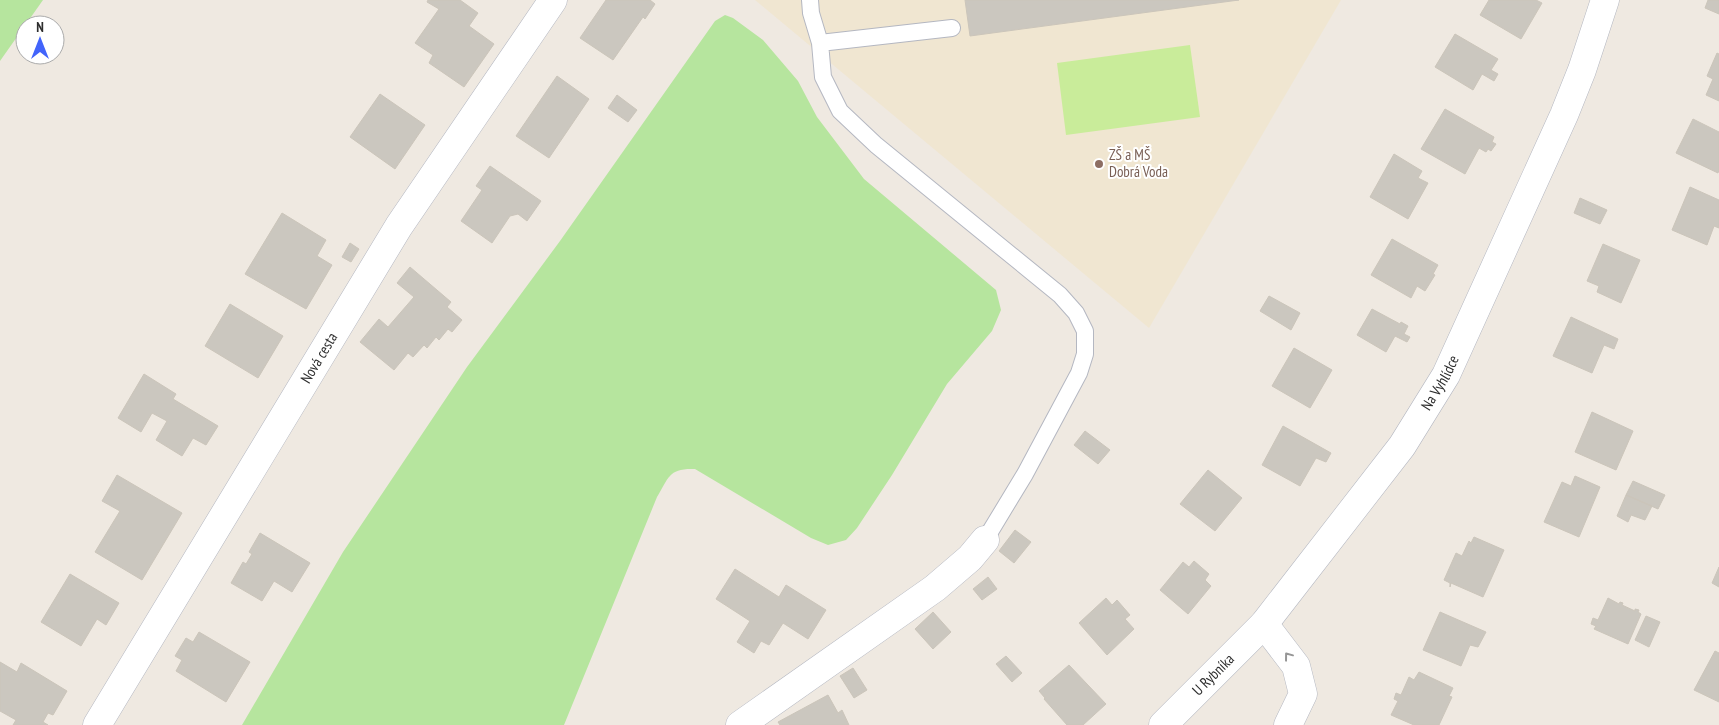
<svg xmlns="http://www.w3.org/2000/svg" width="1719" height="725" font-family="'PT Sans Narrow',sans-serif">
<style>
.education{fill:#f0e6d1}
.green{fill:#b6e59e}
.pitch{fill:#c9ec9a}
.building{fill:#cbc7bf;stroke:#cbc5ba}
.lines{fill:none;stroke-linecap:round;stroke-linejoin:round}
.service-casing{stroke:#b4b7c1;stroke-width:18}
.minor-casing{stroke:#b4b7c1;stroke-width:29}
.tertiary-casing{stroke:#b4b7c1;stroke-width:29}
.service{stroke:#fff;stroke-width:16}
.minor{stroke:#fff;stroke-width:28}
.tertiary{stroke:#fff;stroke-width:28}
.oneway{stroke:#969696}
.education-dot{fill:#8d6e63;stroke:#fff;stroke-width:2}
.labels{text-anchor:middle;stroke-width:4;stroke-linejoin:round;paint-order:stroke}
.education-label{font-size:15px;fill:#785e54;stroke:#fff;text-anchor:start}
.street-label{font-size:15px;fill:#2e2e2e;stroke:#fff}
</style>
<rect width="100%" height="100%" fill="#efe9e1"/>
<!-- education -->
<path class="education" d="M755,0h586l-192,328z"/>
<!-- green -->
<path class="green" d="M0,0h43l-43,61z
M725,15l8,3 30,22 35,41 19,36 47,62 132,111 5,20 -9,21 -45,53 -55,91 -35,53 -11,12 -18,5 -17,-7 -116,-69c-26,-1 -26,8 -38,28l-93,228h-322l101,-173 124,-185 93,-126 155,-220z"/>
<!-- pitch -->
<path class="pitch" d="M1190,45l10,72 -134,18 -9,-72z"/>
<!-- building -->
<path class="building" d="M428,0h32l18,13 -9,13 25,18 -30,43 -35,-24 4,-8 -18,-12 24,-34 -12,-7z
M606,0h44l5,4 -10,15 -2,-2 -30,43 -33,-22z
M965,0h274l-269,36z
M1489,0h47l6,3 -21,36 -41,-24z
M1708,0h11v14l-14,-6z
M1455,34l43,25 -7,11 7,4 -4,7 -12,-7 -9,16 -38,-23z
M1717,53l2,1v47l-13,-6 7,-16 -6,-3z
M557,76l32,23 -40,59 -33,-22z
M380,94l45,31 -30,44 -45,-32z
M617,95l20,15 -9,12 -20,-14z
M1445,109l49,28 -2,5 4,2 -5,7 -3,-2 -2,3 -7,-4 -14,26 -44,-25z
M1693,119l26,13v38l-1,3 -42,-20z
M1394,154l28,17 -4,7 10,5 -20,36 -38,-22z
M490,166l51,35 -14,20 -9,-7 -8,2 -18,27 -31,-22 21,-31 -6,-4z
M1690,187l29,13v28l-5,-2 -7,19 -35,-15z
M1580,198l27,12 -7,14 -26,-11z
M282,213l44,27 -9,16 15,9 -26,44 -61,-35z
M1392,239l46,26 -5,9 2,1 -10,16 -8,-5 -6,12 -40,-23z
M350,243l9,6 -8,13 -9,-5z
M1603,244l37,16 -19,43 -24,-11 2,-6 -12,-5z
M410,267l41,35 -4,5 15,13 -10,12 -4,-3 -9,11 -3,-3 -9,11 -3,-3 -11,12 -5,-4 -14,17 -34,-28 19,-23 9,8 26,-30 -17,-14z
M1269,296l31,17 -9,17 -31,-19z
M230,304l53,32 -25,42 -53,-32z
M1372,309l28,15 1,-2 7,4 -4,8 6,3 -3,5 -12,-6 -9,16 -29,-17z
M1571,317l47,22 -4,10 -10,-4 -12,28 -39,-17z
M1294,348l38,22 -22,38 -38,-22z
M144,374l32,20 -3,5 45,27 -12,19 -13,-7 -11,18 -26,-16 11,-19 -15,-8 -11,19 -23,-14z
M1592,412l41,19 -17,39 -41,-18z
M1283,426l48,27 -5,9 -10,-4 -16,28 -38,-21z
M1085,431l25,19 -12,14 -24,-19z
M1208,470l34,28 -27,33 -35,-27z
M117,475l65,38 -40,67 -47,-28 25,-41 -18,-10z
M1575,476l25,11 -21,50 -35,-15 18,-40 9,4z
M1633,481l32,14 -7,14 -32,-14z
M1626,495l26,11 -7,14 -14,-5 -3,7 -11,-6z
M1015,530l16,12 -17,21 -15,-12z
M260,533l50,30 -18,29 -18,-11 -12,20 -31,-18 12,-21 3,2 6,-10 -3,-2z
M1474,537l30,13 -21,47 -32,-14 -1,4v-4l-6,-3 12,-27 6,3 7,-15 2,2z
M1194,561l15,13 -4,6 6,6 -23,28 -28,-24 23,-28 6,5z
M1719,567v20l-7,-4z
M735,569l44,28 7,-12 40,25 -18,29 -25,-16 -14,22 -8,-4 -7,12 -17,-11 13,-21 -34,-22z
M70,574l49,29 -13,22 -9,-6 -16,27 -40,-24z
M988,577l9,12 -15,11 -9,-11z
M1106,598l6,7 5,-5 13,15 -5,4 9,10 -27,26 -28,-32z
M1608,598l11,6 1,-2 3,1 -1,2 13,6v-2l4,1 -1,2 3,2 -13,30 -34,-15 2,-3 -5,-2 2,-6 5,2z
M933,612l18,20 -18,17 -18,-20z
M1440,612l46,20 -8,15 -8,-2 -9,21 -38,-16z
M1646,616l14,6 -11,25 -14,-7z
M199,632l51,30 -24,40 -50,-31 6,-11 -7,-4 11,-18 7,4z
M1715,651l4,2v49l-25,-12z
M1006,656l16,17 -10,9 -16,-18z
M0,662l17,10 4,-9 46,28 -14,24 -5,-2 -5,9 5,3h-35l3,-5 -16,-9z
M1069,665l37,39 -23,21h-16l-23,-26 1,-1 -6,-7z
M853,668l14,22 -13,8 -14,-22z
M1419,672l34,16 -4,8 3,1 -13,28h-25l-23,-10 7,-14 -4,-2 2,-6 5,2 8,-18 5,3z
M828,695l10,18 4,-3 7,15h-69l-2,-3z"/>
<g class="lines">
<defs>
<path id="service" d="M810,0l1,13 9,30 3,34 17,34 36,34 184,150 16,18 9,18v23l-6,19 -54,101 -40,66
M820,43l132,-15"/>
<g id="minor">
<path d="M1264,624l32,42 7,28 -15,31"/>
<path id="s1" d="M97,725l302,-499 154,-226"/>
<path d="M740,725l195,-137 35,-30 15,-18"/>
</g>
<g id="tertiary">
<path id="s2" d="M1163,725l101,-101 138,-178 44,-71 118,-260 18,-45 23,-70"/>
</g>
</defs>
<!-- service casing -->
<use href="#service" class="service-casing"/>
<!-- minor casing -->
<use href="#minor" class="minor-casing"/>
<!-- tertiary casing -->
<use href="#tertiary" class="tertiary-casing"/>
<!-- service -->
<use href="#service" class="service"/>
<!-- minor -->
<use href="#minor" class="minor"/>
<!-- tertiary -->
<use href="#tertiary" class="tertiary"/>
</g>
<!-- one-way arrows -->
<defs><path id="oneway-chevron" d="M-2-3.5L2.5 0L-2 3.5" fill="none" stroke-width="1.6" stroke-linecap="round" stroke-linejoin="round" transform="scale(1.25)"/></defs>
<use class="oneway" href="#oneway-chevron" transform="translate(1288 656) rotate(-127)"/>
<!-- markers -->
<circle class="education-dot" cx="1099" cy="164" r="5"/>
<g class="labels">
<!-- education labels -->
<g class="education-label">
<text x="1109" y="160">ZŠ a MŠ<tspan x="1109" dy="17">Dobrá Voda</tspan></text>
</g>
<!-- street labels -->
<g class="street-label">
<text dy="5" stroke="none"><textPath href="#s1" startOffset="429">Nová cesta</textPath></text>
<text dy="5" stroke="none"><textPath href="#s2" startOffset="442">Na Vyhlídce</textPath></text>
<text dy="5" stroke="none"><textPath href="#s2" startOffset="71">U Rybníka</textPath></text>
</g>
</g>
<!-- north arrow -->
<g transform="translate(40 40)"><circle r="24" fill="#ffffff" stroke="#ababab"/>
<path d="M0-4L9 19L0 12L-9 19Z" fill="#4264fb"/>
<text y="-8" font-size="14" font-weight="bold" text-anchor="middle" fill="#2e2e2e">N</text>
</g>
</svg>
